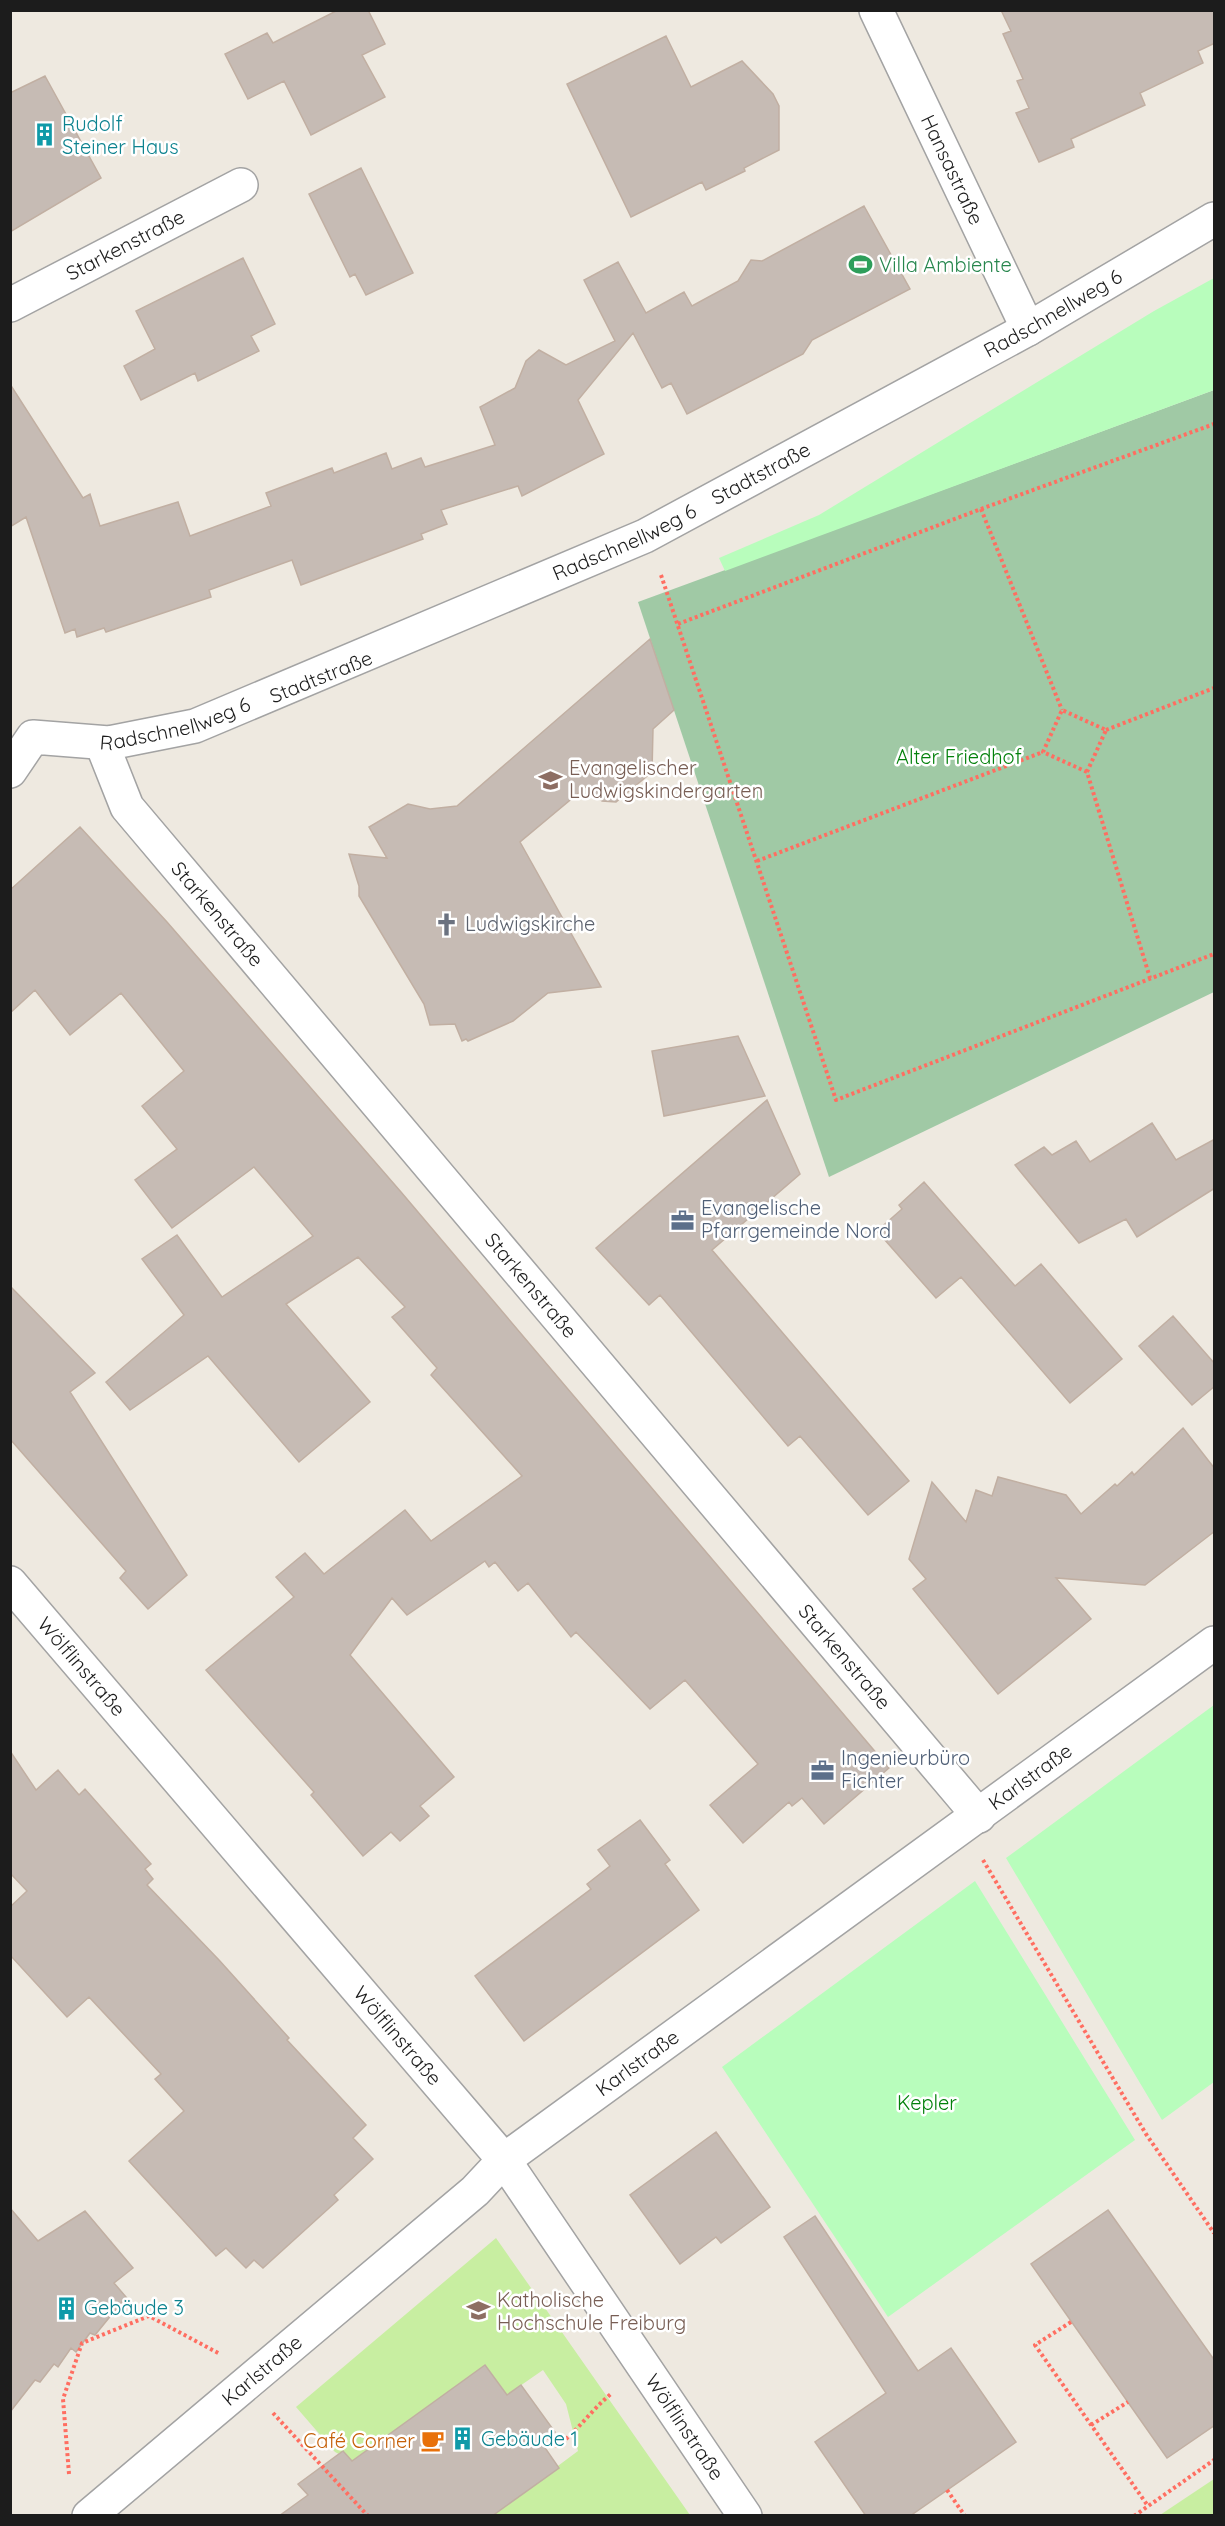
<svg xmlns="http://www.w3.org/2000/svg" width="1225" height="2526" font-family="Quicksand,sans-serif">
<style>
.grass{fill:#c8eea1}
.cemetery{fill:#a0c9a5}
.park{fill:#b8fdbc}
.building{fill:#c6bbb4;stroke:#c1afa2;stroke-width:1.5}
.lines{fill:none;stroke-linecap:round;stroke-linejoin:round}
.minor-casing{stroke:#a3a3a3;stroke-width:36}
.path{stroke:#ff6e61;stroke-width:4;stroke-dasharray:3 3;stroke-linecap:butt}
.minor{stroke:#fff;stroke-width:33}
.labels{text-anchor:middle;stroke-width:5;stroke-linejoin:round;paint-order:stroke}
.culture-label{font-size:20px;fill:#0d838f;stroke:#fff;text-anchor:start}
.street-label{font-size:20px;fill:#1c1c1c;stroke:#fff}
.leisure-label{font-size:20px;fill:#27864d;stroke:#fff;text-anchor:start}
.park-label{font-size:20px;fill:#03810b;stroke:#fff}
.education-label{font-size:20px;fill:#785e54;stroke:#fff;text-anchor:start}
.worship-label{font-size:20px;fill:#5b616d;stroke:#fff;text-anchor:start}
.service-label{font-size:20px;fill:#4e5e75;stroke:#fff;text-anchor:start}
.food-label{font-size:20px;fill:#c56008;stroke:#fff;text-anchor:end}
</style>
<rect width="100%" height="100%" fill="#eee9e0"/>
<!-- grass -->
<path class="grass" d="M496,2238l194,277h-198l86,-64 -12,-47 -23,-34 -36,25 -22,-29 -133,95 -17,-9 -39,-45z
M1214,2479v36h-54z"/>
<!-- cemetery -->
<path class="cemetery" d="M1214,390v602l-385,185 -191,-575z"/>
<!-- park -->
<path class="park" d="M1214,278v112l-489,181 -6,-13 100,-43 335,-204z
M1214,1705v377l-52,38 -156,-262z
M975,1881l160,259 -247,177 -166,-250z"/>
<!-- building -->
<path class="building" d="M338,10h30l17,34 -23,11 23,42 -74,38 -27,-54 -36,18 -23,-45 42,-21 6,10z
M1001,10h214v33l-17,8 5,12 -63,30 5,12 -74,34 3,8 -35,15 -23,-49 13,-5 -12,-27 6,-2 -20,-45 8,-3z
M666,36l25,51 51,-26 31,33 6,12v44l-35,18 1,3 -39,19 -4,-8 -71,35 -64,-133z
M45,76l56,102 -91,54v-139z
M361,168l52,105 -47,22 -11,-21 -5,3 -41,-83z
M864,206l46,83 -98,51 -9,14 -116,60 -16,-31 -9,5 -29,-55 -55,67 26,54 -82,42 -4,-10 -77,24 6,14 -26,10 2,5 -122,46 -9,-25 -83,30 2,7 -105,35 -2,-4 -27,9 -2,-8 -10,4 -39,-116 -16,10v-143l73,114 7,-4 10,32 78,-24 12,34 81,-30 -5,-13 66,-25 2,5 52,-20 6,16 29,-11 4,9 70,-22 -15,-38 35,-19 11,-27 13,-11 27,15 49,-24 -31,-61 34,-18 28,51 38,-21 8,14 46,-25 13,-21 11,1z
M243,258l32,66 -24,12 8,15 -61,30 -3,-8 -54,27 -17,-34 31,-17 -19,-38z
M650,639l24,71 -21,19 -1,43 -36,30 -14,-1 -15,-15 -67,56 81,145 -53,6 -35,28 -45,20 -2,-2 -4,2 -7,-17 -25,1 -6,-21 -65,-108v-10l-10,-32 38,4 -18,-31 39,-23 22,5 27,-3z
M80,827l87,95 234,270 488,576 -65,56 -22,-26 -10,8 -3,-4 -46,41 -33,-38 48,-41 -73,-84 -35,29 -74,-77 -5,5 -43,-54 -10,8 -23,-29 -6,5 -4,-6 -78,54 -15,-17 -42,57 104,122 -34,29 9,10 -29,25 -9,-9 -28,24 -52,-61 3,-3 -108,-122 88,-73 -18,-20 29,-24 19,21 81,-64 26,31 91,-65 -91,-101 6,-7 -45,-51 13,-10 -47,-50 -72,47 84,98 -71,60 -91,-106 -78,54 -24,-28 78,-67 -42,-56 35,-24 45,62 91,-61 -59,-69 -82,61 -37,-48 42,-31 -35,-43 42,-35 -63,-78 -51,42 -35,-45 -25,23v-123z
M738,1036l27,60 -101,20 -12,-65z
M767,1100l33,74 -88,76 197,231 -41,34 -68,-79 -12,10 -128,-151 -11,10 -53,-57z
M1152,1123l24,37 39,-21v49l-78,49 -11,-18 -47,24 -64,-78 29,-18 8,8 24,-14 14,21z
M924,1182l91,104 26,-22 81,95 -52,44 -109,-126 -25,21 -59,-67 25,-22 -3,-4z
M10,1286l85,87 -25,19 117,183 -39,34 -28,-31 6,-7 -116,-132z
M1173,1316l42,48v22l-23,19 -53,-59z
M1183,1428l32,41v62l-70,54 -89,-7 35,41 -93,75 -85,-105 13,-10 -17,-20 23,-77 34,40 10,-32 16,6 6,-19 68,18 15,19 34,-30 2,2 15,-14 2,3z
M10,1751l26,39 22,-20 21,25 6,-6 66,75 -6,5 8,10 -6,6 72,75 70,78 -2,2 79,85 -13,13 20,21 -39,36 4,5 -75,68 -9,-8 -8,8 -20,-20 -10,8 -87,-95 55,-50 -29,-32 6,-5 -72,-77 -22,20 -57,-62v-48l17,-16 -17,-18z
M640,1820l30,40 -5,4 34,46 -175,131 -49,-65 116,-87 -4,-5 23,-18 -12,-16z
M716,2132l54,75 -49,36 -5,-6 -36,27 -50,-69z
M10,2208l28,33 47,-30 48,57 -19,15 12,14 -31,38 -5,-2 -14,19 -5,-4 -13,19 -4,-3 -14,18 -5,-2 -25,32z
M1108,2210l107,151v64l-48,33 -136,-194z
M815,2216l103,155 33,-23 65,94 -106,74h-44l-51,-74 71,-49 -102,-156z
M485,2365l22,30 14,-10 34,47 -14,10 18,26 -67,48h-213l29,-21 -10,-11 45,-33 9,10z"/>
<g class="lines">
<defs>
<g id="minor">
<path id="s1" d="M876,10l152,319"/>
<path id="s2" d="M10,305l231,-120"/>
<path id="s3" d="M102,744l25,63 852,1009"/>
<path id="s4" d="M10,771l23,-34 76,6 86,-17 450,-190 383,-207 186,-110"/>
<path id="s5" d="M10,1583l494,577 241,356"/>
<path id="s6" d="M89,2516l386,-325 29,-31 710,-517"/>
</g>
</defs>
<!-- minor casing -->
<use href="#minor" class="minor-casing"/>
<!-- path -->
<path class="path" d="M981,509l81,201
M661,575l175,525 378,-146
M678,624l303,-115 233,-85
M1106,730l108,-42
M1087,772l-44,-20 19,-42 44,20 -19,42 63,206
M757,861l286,-109
M983,1860l163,274 68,99
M1071,2322l-36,23 113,161
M273,2413l95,103
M1091,2425l37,-23
M548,2437l9,9c21,-15 34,-36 55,-53
M69,2474l-6,-75 19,-56 67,-27 71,38
M947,2490l18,26
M1134,2516l80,-56"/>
<!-- minor -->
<use href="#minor" class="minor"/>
</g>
<!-- icons -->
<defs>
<symbol id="building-bare" viewBox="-9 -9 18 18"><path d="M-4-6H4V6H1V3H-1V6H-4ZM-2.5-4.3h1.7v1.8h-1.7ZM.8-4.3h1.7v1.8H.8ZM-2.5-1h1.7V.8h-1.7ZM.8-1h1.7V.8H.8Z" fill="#0f9aa8" stroke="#fff" stroke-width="2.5" paint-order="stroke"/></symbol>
<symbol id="stadium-bare" viewBox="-9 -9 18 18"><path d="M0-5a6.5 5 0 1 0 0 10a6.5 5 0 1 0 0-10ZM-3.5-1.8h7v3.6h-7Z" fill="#2e9e5b" stroke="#fff" stroke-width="2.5" paint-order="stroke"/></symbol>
<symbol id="school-bare" viewBox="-9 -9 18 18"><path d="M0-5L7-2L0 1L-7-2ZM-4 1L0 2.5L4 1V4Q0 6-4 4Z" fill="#8d6e63" stroke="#fff" stroke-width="2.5" paint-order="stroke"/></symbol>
<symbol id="church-bare" viewBox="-9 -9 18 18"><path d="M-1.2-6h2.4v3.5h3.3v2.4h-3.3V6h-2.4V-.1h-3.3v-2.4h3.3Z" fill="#6b7280" stroke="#fff" stroke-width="2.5" paint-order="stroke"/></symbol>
<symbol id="office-bare" viewBox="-9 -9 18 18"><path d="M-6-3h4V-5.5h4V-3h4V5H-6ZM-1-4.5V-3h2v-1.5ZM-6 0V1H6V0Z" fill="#5c6f8a" stroke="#fff" stroke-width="2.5" paint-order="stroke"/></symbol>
<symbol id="university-bare" viewBox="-9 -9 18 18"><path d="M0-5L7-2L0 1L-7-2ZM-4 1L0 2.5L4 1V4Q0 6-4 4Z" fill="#8d6e63" stroke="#fff" stroke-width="2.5" paint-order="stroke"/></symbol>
<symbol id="cafe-bare" viewBox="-9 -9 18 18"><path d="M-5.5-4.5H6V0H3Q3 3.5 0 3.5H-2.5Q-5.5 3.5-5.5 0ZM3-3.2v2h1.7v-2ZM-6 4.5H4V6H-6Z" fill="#e8710a" stroke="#fff" stroke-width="2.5" paint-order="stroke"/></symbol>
</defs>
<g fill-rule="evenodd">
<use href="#building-bare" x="28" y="118" width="33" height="33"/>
<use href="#stadium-bare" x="844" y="248" width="33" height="33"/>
<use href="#school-bare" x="534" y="764" width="33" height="33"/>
<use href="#church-bare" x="430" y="908" width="33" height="33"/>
<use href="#office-bare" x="666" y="1204" width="33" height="33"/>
<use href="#office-bare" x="806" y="1754" width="33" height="33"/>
<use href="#building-bare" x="50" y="2292" width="33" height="33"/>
<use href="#university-bare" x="462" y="2294" width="33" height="33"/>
<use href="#building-bare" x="446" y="2422" width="33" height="33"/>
<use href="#cafe-bare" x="416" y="2424" width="33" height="33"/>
</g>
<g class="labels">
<!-- culture labels -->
<g class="culture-label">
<text x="62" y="131">Rudolf<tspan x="62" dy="23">Steiner Haus</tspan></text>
<text x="84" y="2315">Gebäude 3</text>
<text x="481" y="2446">Gebäude 1</text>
</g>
<!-- street labels -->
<g class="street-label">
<text dy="7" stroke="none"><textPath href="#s1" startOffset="177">Hansastraße</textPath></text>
<text dy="7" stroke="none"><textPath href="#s2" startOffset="130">Starkenstraße</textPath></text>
<text dy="7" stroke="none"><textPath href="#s4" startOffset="1158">Radschnellweg 6</textPath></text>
<text dy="7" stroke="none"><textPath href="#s4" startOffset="825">Stadtstraße</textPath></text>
<text dy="7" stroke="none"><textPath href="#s4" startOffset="672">Radschnellweg 6</textPath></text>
<text transform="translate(321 677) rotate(-22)" y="7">Stadtstraße</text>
<text dy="7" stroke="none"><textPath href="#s4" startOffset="186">Radschnellweg 6</textPath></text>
<text dy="7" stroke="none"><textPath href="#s3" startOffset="208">Starkenstraße</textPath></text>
<text dy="7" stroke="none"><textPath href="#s3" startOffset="694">Starkenstraße</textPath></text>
<text dy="7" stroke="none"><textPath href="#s3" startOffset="1180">Starkenstraße</textPath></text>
<text dy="7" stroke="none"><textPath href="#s5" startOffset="110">Wölflinstraße</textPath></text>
<text dy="7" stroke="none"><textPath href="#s6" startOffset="1198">Karlstraße</textPath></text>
<text dy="7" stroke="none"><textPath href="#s5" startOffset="596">Wölflinstraße</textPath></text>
<text dy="7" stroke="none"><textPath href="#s6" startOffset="712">Karlstraße</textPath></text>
<text dy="7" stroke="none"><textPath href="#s6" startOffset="226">Karlstraße</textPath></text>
<text dy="7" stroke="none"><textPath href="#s5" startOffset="1082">Wölflinstraße</textPath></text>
</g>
<!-- leisure labels -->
<g class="leisure-label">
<text x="879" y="272">Villa Ambiente</text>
</g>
<!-- park labels -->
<g class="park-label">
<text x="959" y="764">Alter Friedhof</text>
<text x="927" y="2110">Kepler</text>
</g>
<!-- education labels -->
<g class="education-label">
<text x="569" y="775">Evangelischer<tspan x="569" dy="23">Ludwigskindergarten</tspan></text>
<text x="497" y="2307">Katholische<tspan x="497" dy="23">Hochschule Freiburg</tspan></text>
</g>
<!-- worship labels -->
<g class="worship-label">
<text x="465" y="931">Ludwigskirche</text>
</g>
<!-- service labels -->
<g class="service-label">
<text x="701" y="1215">Evangelische<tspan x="701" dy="23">Pfarrgemeinde Nord</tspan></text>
<text x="841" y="1765">Ingenieurbüro<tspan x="841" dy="23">Fichter</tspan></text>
</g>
<!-- food labels -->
<g class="food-label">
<text x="415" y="2448">Café Corner</text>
</g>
</g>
<!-- border -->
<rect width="1225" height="2526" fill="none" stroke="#1c1c1c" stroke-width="24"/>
</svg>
